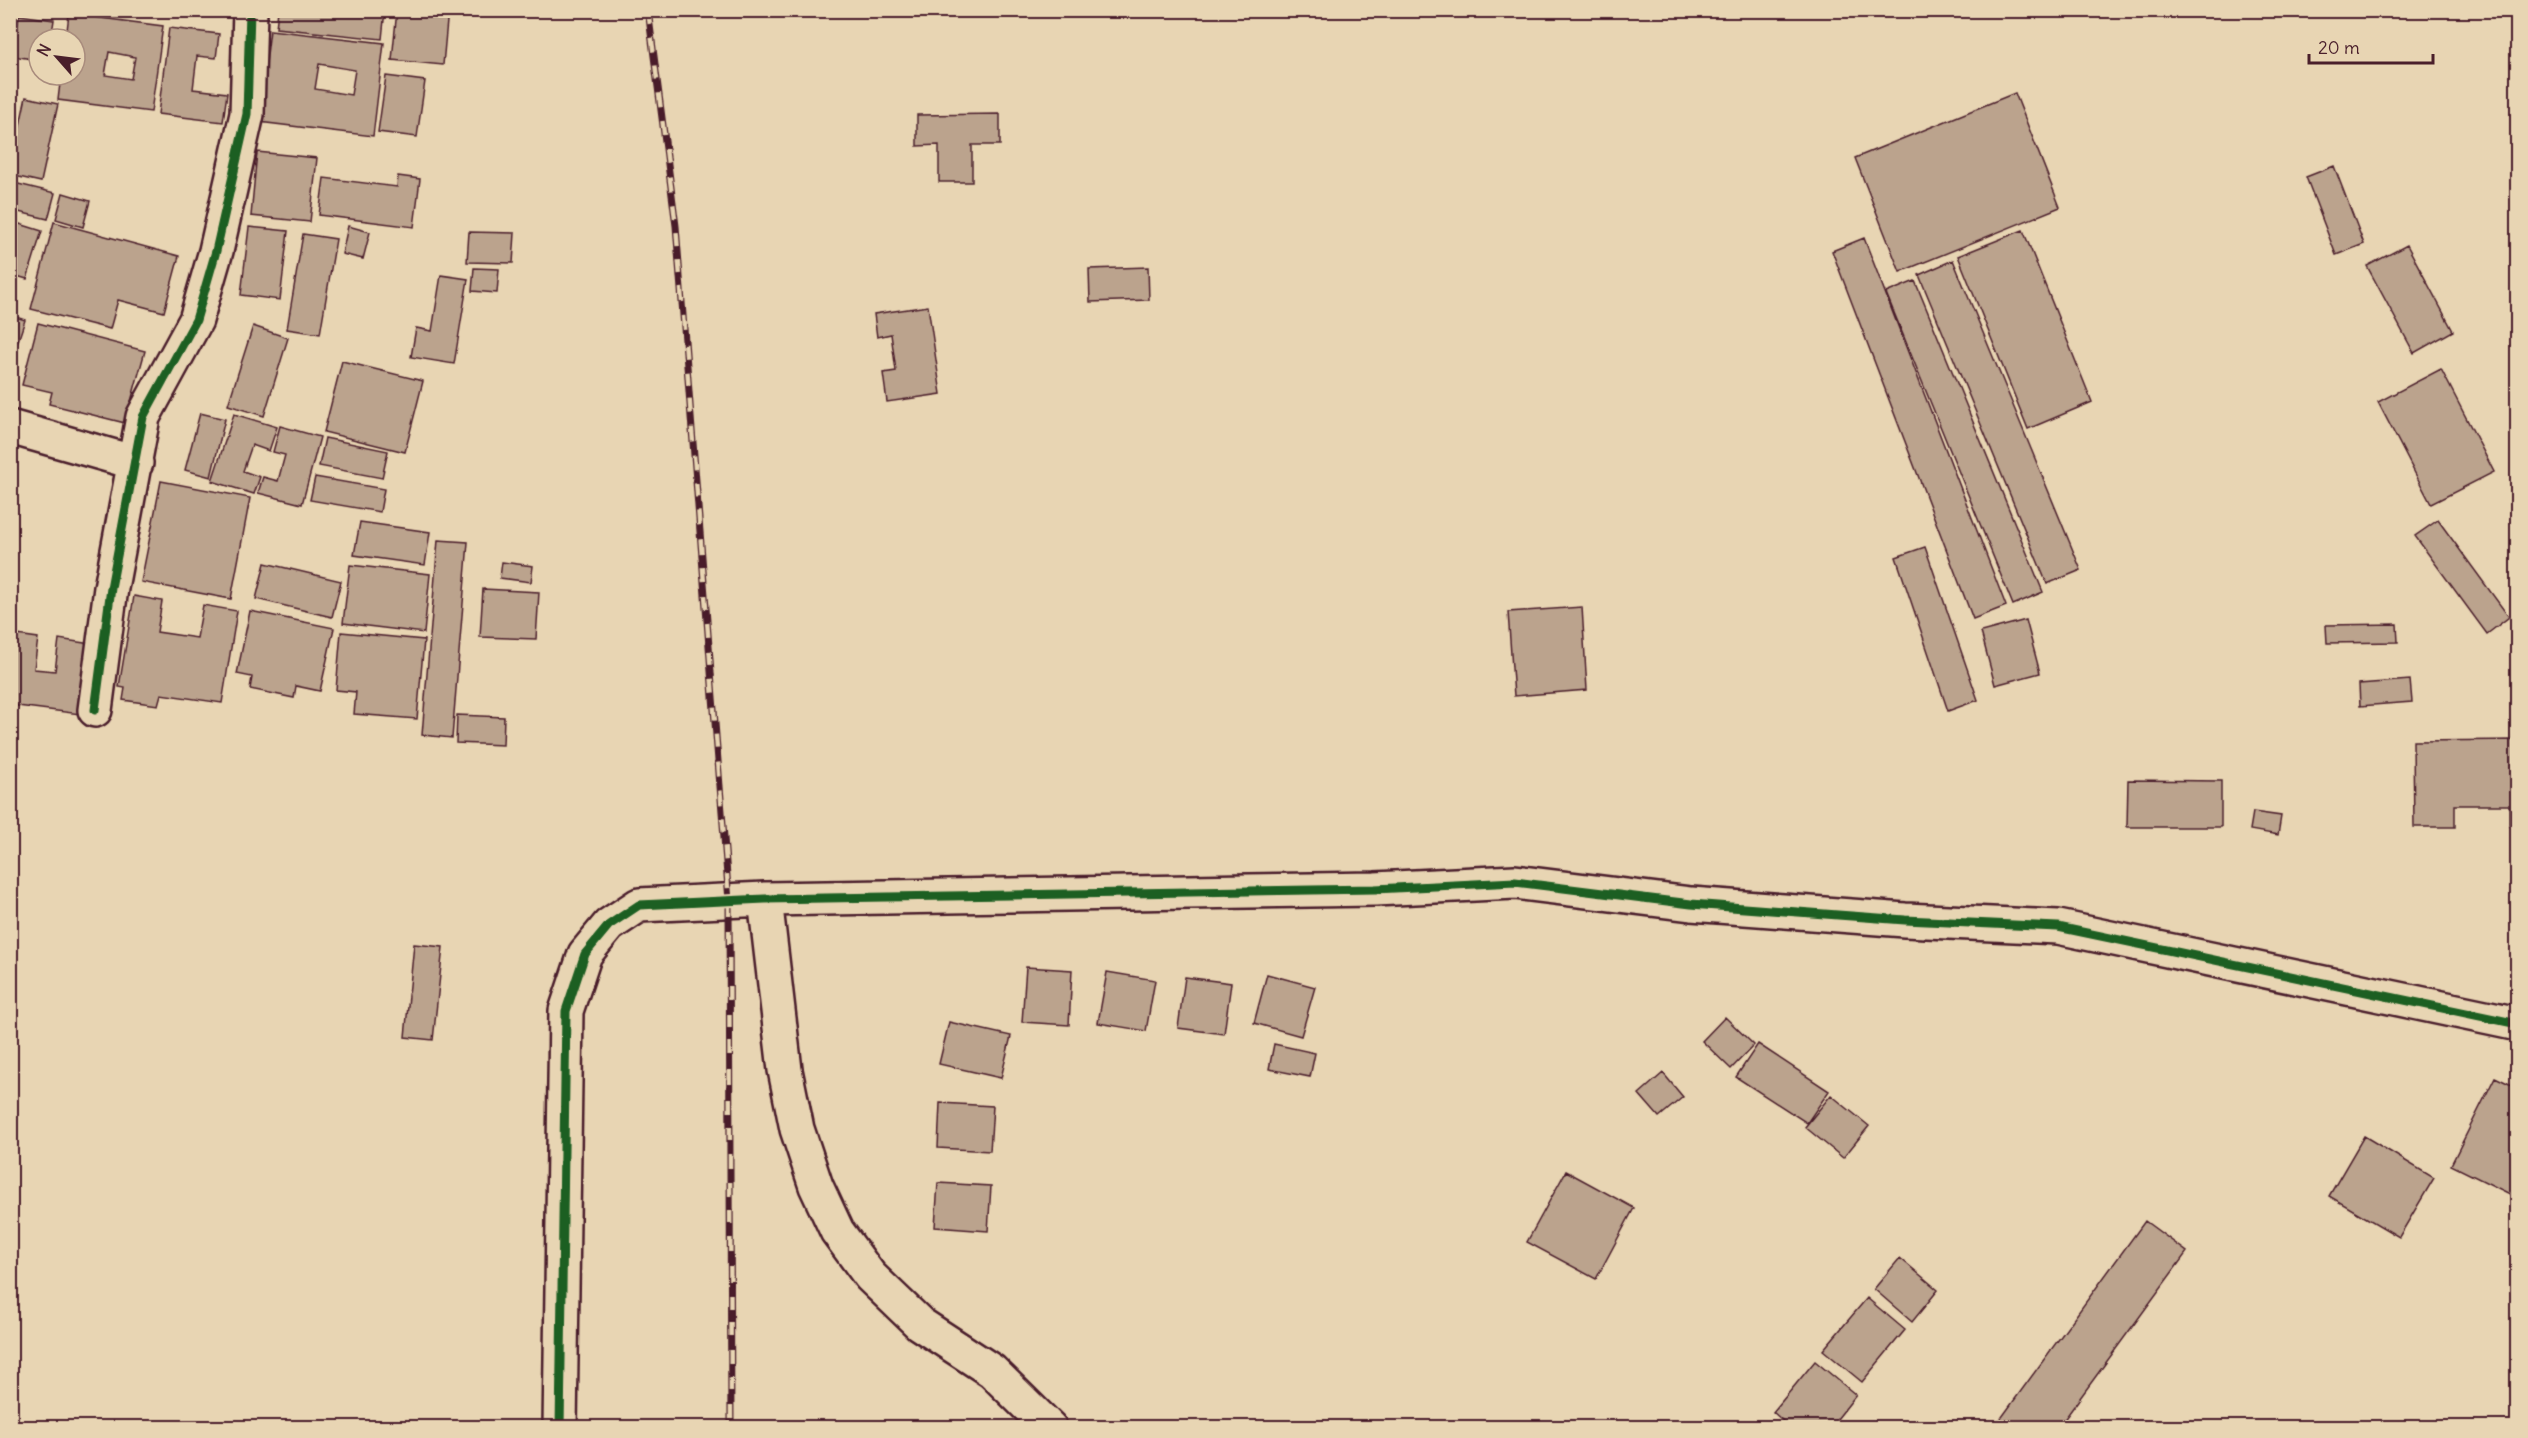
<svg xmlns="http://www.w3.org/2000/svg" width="2528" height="1438" font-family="Delius,sans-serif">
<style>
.building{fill:#bba38d;stroke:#4a1f2b;stroke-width:1.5;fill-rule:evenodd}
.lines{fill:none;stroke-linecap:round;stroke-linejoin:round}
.minor-casing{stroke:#4a1f2b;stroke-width:38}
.minor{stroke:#e8d5b3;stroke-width:33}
.rail-casing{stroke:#4a1f2b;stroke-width:7}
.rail{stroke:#e8d5b3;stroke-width:4.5;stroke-dasharray:14;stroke-linecap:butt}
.cycleway-casing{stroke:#e8d5b3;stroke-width:13}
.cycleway{stroke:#1b5e20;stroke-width:9}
</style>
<rect width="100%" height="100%" fill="#e8d5b3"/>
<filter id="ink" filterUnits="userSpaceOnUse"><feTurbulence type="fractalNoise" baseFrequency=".0167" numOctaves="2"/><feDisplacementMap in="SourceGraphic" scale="12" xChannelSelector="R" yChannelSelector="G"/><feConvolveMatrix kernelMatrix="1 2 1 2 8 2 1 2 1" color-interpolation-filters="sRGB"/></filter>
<g filter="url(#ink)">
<!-- building -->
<path class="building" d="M278,10h107l-3,29 -106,-11z
M397,10h51l-5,55 -51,-5z
M69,14l94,12 -12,86 -93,-12 3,-25h14v-36h-9zM109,52l26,5 -4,22 -26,-4z
M19,15l35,5 -3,19h-12v21l-26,-4z
M169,28l50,6 -3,24 -19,-2 -4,33 34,4 -4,29 -65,-8z
M270,30l114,13 -11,93 -114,-14zM319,64l36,6 -4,25 -36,-6z
M386,76l39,5 -8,56 -39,-5z
M2015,93l45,114 -160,65 -45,-114z
M26,97l32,7 -17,78 -31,-7v-32l6,1z
M1000,114v31h-28v37h-33v-37l-22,1v-31z
M257,152l60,6 -7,64 -59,-6z
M2334,166l30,78 -28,11 -30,-78z
M398,176l22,3 -6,48 -95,-12 5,-37 73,9z
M10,182l45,11 -7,26 -38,-9z
M63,193l27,8 -7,26 -27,-8z
M10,221l32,10 -15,48 -17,-5z
M54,222l125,34 -15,56 -46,-12 -8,29 -79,-20z
M348,226l22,6 -7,27 -21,-5z
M249,227l39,4 -8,69 -39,-5z
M2023,230l69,172 -64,27 -70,-173z
M469,232l46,1 -2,30 -46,-1z
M303,234l33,5 -16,95 -33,-5z
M1864,238l142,368 -33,13 -141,-368z
M2407,245l46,86 -39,22 -47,-87z
M1953,260l128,310 -34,14 -128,-309z
M1148,267l1,33 -59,2 -1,-33z
M474,268l25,1 -2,24 -25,-2z
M441,275l27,4 -14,85 -43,-7 5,-29 16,3z
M1915,281l128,311 -30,13 -127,-312z
M928,306l13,88 -54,8 -4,-29 13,-2 -5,-37 -14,3 -3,-23z
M10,315l15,5 -15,45z
M38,323l107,28 -20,72 -76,-19 3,-12 -30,-7z
M253,326l35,12 -24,78 -36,-11z
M342,361l81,20 -18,71 -81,-20z
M2441,369l53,103 -63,32 -53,-102z
M200,413l25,6 -14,58 -26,-7z
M234,414l43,13 -8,24 -17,-6 -9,26 17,6 -6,17 -42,-13z
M280,426l40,11 -18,67 -44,-11 5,-16 15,4 7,-26 -12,-3z
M325,438l63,13 -6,27 -63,-12z
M315,477l69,12 -4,23 -70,-12z
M161,481l89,17 -19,101 -90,-17z
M2438,520l71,97 -22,17 -72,-98z
M360,522l70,10 -5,33 -71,-10z
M438,540l30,2 -16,196 -30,-3z
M1925,547l53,153 -30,11 -52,-154z
M502,562l31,4 -2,16 -31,-4z
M265,563l76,18 -9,36 -76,-18z
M350,565l80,9 -6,59 -81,-10z
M483,589l56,3 -3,47 -56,-2z
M134,596l28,5 -5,31 40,6 6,-33 34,6 -15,92 -61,-9 -3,11 -35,-5 2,-12 -6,-1z
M1582,607l5,83 -73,6 -6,-84z
M250,611l84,17 -14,63 -24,-5 -2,12 -44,-9 2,-12 -15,-3z
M2026,620l14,53 -45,12 -14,-53z
M2397,624l1,18 -71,1 -1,-18z
M341,632l83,8 -7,79 -63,-5 2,-22 -20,-2z
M10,634l28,4 -4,31 21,2 4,-32 38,6 -9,70 -78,-10z
M2410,680l2,22 -52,4 -1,-22z
M457,715l47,2 -1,28 -47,-2z
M2518,740v86h-9v-21h-54v22h-41l-1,-86z
M2128,780l93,1v46h-94z
M2253,812l28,4 -3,19 -28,-5z
M414,944l29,3 -10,93 -28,-3z
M1026,967l46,3 -3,55 -47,-3z
M1107,972l48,8 -9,51 -48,-8z
M1267,974l48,13 -14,49 -47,-13z
M1185,977l46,6 -7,51 -46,-6z
M1725,1017l29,28 -23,24 -29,-28z
M949,1022l62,14 -10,42 -62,-14z
M1274,1044l41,9 -5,24 -41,-8z
M1758,1044l71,47 -22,32 -71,-46z
M1663,1073l20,24 -24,20 -20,-23z
M2495,1077l23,11 -2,109 -65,-32z
M1831,1095l38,31 -26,32 -38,-31z
M940,1103l53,3 -3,45 -52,-3z
M2364,1136l70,42 -35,59 -70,-41z
M1566,1171l68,37 -38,71 -69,-37z
M938,1183l53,3 -3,45 -53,-4z
M2145,1221l42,31 -129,176h-64z
M1900,1258l38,32 -26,32 -38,-33z
M1867,1298l38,32 -43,52 -39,-32z
M1815,1361l41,34 -26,33h-39l-18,-16z"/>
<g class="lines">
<defs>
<path id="minor" d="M10,427l126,36
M95,710l16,-122 32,-171 53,-97 20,-69 31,-137 3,-104
M765,899l20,171 12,59 19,57 21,45 33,45 50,48 72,47 58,57
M560,1428l6,-417 19,-57 24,-29 30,-20 126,-6 610,-10 140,-7 176,22 214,16 153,7 460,97"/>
</defs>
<!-- minor casing -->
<use href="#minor" class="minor-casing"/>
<!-- minor -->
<use href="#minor" class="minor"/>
<defs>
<path id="rail" d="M648,10l28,216 53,675 2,527"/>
</defs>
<!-- rail casing -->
<use href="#rail" class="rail-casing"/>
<!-- rail -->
<use href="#rail" class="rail"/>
<defs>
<path id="cycleway" d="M95,710l16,-122 32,-171 53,-97 20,-69 31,-137 3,-104
M560,1428l6,-417 19,-57 24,-29 30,-20 126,-6 610,-10 140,-7 176,22 214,16 153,7 460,97"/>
</defs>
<!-- cycleway casing -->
<use href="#cycleway" class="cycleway-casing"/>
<!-- cycleway -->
<use href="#cycleway" class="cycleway"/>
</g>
</g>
<!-- margin -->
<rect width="2528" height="1438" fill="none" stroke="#e8d5b3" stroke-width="36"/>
<rect x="18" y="18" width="2492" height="1402" fill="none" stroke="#4a1f2b" stroke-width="2" filter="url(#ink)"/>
<!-- north arrow -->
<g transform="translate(57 57) rotate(298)"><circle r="28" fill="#e8d5b3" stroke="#a98c7d" stroke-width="1.5"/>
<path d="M0-4.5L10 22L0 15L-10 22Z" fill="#4a1f2b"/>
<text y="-9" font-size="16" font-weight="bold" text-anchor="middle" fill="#4a1f2b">N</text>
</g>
<!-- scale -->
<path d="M2309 54v9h124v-9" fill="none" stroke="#4a1f2b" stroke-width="3"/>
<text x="2318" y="54" font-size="18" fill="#4a1f2b" stroke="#e8d5b3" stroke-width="4.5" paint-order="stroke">20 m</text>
</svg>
